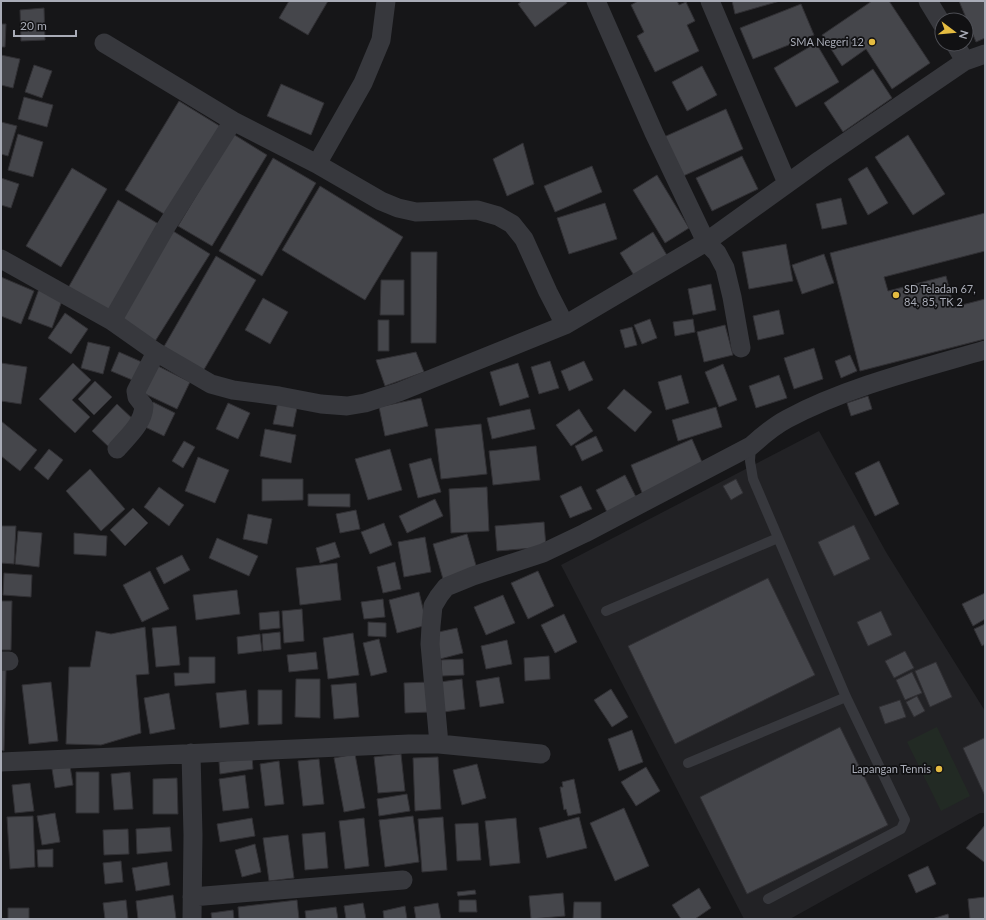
<svg xmlns="http://www.w3.org/2000/svg" width="986" height="920" font-family="Lato,sans-serif">
<style>
.built{fill:#222225}
.green{fill:#222a24}
.building{fill:#45464b;stroke:#313034}
.lines{fill:none;stroke-linecap:round;stroke-linejoin:round}
.lane{stroke:#37383d;stroke-width:10}
.street{stroke:#37383d;stroke-width:19}
.poi-dot{fill:#e5bc41;stroke:#111113;stroke-width:1.5}
.labels{text-anchor:middle;stroke-width:3.5;stroke-linejoin:round;paint-order:stroke}
.poi-label{font-size:11px;fill:#a9acb7;stroke:#111113;text-anchor:end}
</style>
<rect width="100%" height="100%" fill="#161618"/>
<!-- built -->
<path class="built" d="M819,431l67,121 99,159v102h-5l-190,106h-46l-183,-354z"/>
<!-- green -->
<path class="green" d="M937,727l33,69 -29,15 -34,-69z"/>
<!-- building -->
<path class="building" d="M289,1h39l-20,34 -29,-17z
M522,1h44l1,2 -32,24 -17,-23z
M638,1h39l2,4 7,-3 9,19 -8,4 12,26 -44,21 -18,-36 7,-4 -13,-27z
M732,1h48l-45,13z
M872,1h17l41,62 -38,26 -26,-40 -24,17 -20,-31z
M959,1h26v37l-9,4z
M801,4l13,31 -61,24 -13,-31z
M44,8l1,32 -24,1 -1,-31z
M1,24h5l-1,23h-4z
M816,43l23,39 -43,25 -22,-39z
M1,55l19,4 -7,29 -12,-3z
M34,65l18,6 -10,27 -17,-6z
M702,66l15,29 -30,16 -15,-29z
M873,69l19,29 -49,34 -19,-29z
M281,84l43,19 -13,32 -44,-19z
M24,97l29,8 -6,22 -29,-8z
M179,101l44,27 -54,89 -44,-27z
M726,109l17,40 -62,28 -17,-40z
M1,122l16,4 -9,30 -7,-2z
M18,134l25,8 -10,35 -25,-7z
M233,134l34,21 -55,91 -34,-20z
M908,135l37,59 -32,21 -38,-58z
M523,143l11,41 -27,12 -14,-37z
M742,156l16,33 -46,22 -16,-33z
M273,158l43,25 -54,93 -43,-25z
M592,166l10,26 -47,20 -11,-26z
M867,167l21,36 -20,12 -20,-36z
M72,168l35,21 -46,78 -35,-21z
M657,175l32,53 -24,15 -32,-53z
M1,178l18,6 -8,24 -10,-3z
M320,186l83,51 -38,63 -83,-50z
M841,198l6,26 -25,5 -6,-25z
M118,200l44,26 -50,87 -44,-25z
M605,203l12,36 -48,15 -12,-36z
M985,213v38l-101,26 4,14 58,-15 8,31 31,-8v40l-125,32 -30,-118z
M173,231l37,23 -56,89 -37,-23z
M653,232l15,25 -33,20 -15,-24z
M786,244l7,37 -44,8 -7,-37z
M411,252h26l-1,91h-25z
M824,254l10,29 -32,11 -10,-29z
M216,256l40,24 -54,93 -40,-23z
M1,277l33,14 -13,33 -20,-8z
M381,280h23v35h-24z
M711,284l5,26 -23,5 -5,-26z
M39,289l24,9 -11,30 -24,-9z
M263,298l25,14 -18,32 -25,-14z
M779,310l5,24 -26,6 -5,-24z
M65,313l23,16 -17,25 -23,-16z
M650,319l7,19 -15,6 -8,-19z
M693,319l2,13 -20,4 -2,-14z
M378,320h11v31h-11z
M725,325l8,30 -29,7 -7,-30z
M632,327l5,18 -12,3 -5,-18z
M88,342l22,5 -7,27 -22,-6z
M814,348l9,31 -29,10 -10,-31z
M119,352l25,11 -7,19 -26,-11z
M416,352l8,20 -39,14 -9,-26z
M850,355l7,16 -16,7 -6,-17z
M550,361l9,27 -20,6 -8,-27z
M584,361l9,19 -24,11 -8,-20z
M1,363l26,4 -6,37 -20,-3z
M73,363l18,17 -19,20 18,17 -15,16 -36,-34z
M518,363l11,34 -29,9 -10,-34z
M154,364l36,18 -13,27 -36,-17z
M723,364l14,36 -18,7 -14,-35z
M681,375l8,28 -23,7 -8,-28z
M779,375l8,23 -31,10 -7,-22z
M95,381l17,16 -18,18 -16,-16z
M624,389l28,23 -17,20 -28,-24z
M868,396l4,13 -21,7 -4,-13z
M279,397l19,6 -5,24 -20,-3z
M421,398l7,28 -43,10 -6,-29z
M153,402l22,11 -11,23 -23,-11z
M228,403l22,10 -12,26 -22,-10z
M117,404l19,18 -25,27 -19,-18z
M716,407l6,20 -44,14 -6,-21z
M530,409l5,20 -43,10 -5,-21z
M579,409l14,22 -22,15 -15,-21z
M1,421l36,29 -17,21 -19,-15z
M481,424l6,50 -46,5 -6,-50z
M265,429l31,6 -5,28 -31,-7z
M596,436l7,15 -21,10 -7,-15z
M692,439l13,30 -62,26 -12,-30z
M184,441l11,6 -12,21 -11,-7z
M536,446l4,34 -47,5 -4,-34z
M49,449l14,11 -15,20 -14,-12z
M390,449l12,41 -34,10 -13,-41z
M198,457l31,13 -14,33 -30,-12z
M431,458l10,34 -23,6 -9,-34z
M879,461l20,43 -24,12 -20,-43z
M90,469l35,40 -24,22 -35,-40z
M625,475l12,24 -29,15 -12,-24z
M262,479h41v21l-41,1z
M736,479l7,14 -12,7 -8,-14z
M581,486l11,23 -22,9 -10,-22z
M159,487l25,18 -15,21 -25,-19z
M487,487l2,44 -38,2 -2,-44z
M308,494h42v13l-42,-1z
M435,499l8,17 -36,17 -8,-17z
M133,508l15,15 -23,23 -15,-16z
M356,510l4,19 -20,4 -4,-19z
M248,514l24,5 -5,25 -24,-5z
M544,522l2,25 -49,4 -2,-25z
M384,523l8,22 -22,9 -9,-22z
M854,525l16,34 -36,17 -16,-34z
M1,526h15l-2,38 -13,-1z
M18,531l24,2 -3,34 -24,-3z
M74,533l33,3 -1,20 -32,-2z
M467,534l10,35 -34,10 -10,-35z
M425,537l6,35 -27,5 -6,-35z
M217,538l41,18 -9,20 -40,-18z
M335,542l5,15 -20,6 -4,-15z
M182,555l8,15 -26,14 -8,-16z
M395,562l6,27 -18,4 -6,-26z
M337,563l4,37 -41,5 -4,-37z
M150,571l19,38 -27,13 -19,-37z
M538,571l16,35 -26,13 -17,-36z
M4,573l28,2 -1,22 -28,-2z
M768,578l47,97 -140,69 -47,-98z
M237,590l3,24 -44,6 -3,-25z
M419,592l8,33 -30,8 -8,-33z
M985,593v26l-12,7 -11,-22z
M503,595l12,28 -29,12 -12,-28z
M383,599l2,18 -21,2 -3,-17z
M1,601h11l-1,49h-10z
M302,609l2,32 -20,2 -2,-32z
M279,611l1,17 -20,2 -1,-17z
M881,611l11,24 -24,11 -11,-24z
M564,614l13,28 -22,11 -14,-28z
M368,622l18,1v14l-18,-1z
M985,624v20l-3,2 -8,-17z
M176,626l4,39 -24,2 -4,-39z
M145,627l4,47 -13,1 5,58 -40,12 -35,-1 3,-77h21l6,-36 15,3z
M457,628l6,25 -23,6 -6,-26z
M280,632l1,17 -18,2 -1,-17z
M353,633l6,42 -31,4 -5,-41z
M260,634l2,17 -24,3 -1,-17z
M379,639l8,33 -16,4 -8,-33z
M507,640l5,24 -26,5 -5,-23z
M905,651l9,17 -20,10 -9,-17z
M316,652l2,17 -29,3 -2,-17z
M549,656l1,23 -25,2 -1,-23z
M189,657h26v26l-40,3 -1,-13h15z
M463,659l1,16 -22,1 -1,-16z
M936,662l16,35 -22,10 -15,-36z
M1,670h5l-2,81 -3,-1z
M912,672l10,21 -17,7 -9,-20z
M499,677l5,26 -24,4 -4,-26z
M296,679h24v39l-25,-1z
M462,679l3,30 -21,3 -4,-30z
M51,682l7,59 -29,3 -7,-59z
M429,682l1,30 -25,1 -1,-30z
M356,683l3,34 -25,2 -3,-34z
M611,689l17,28 -16,10 -18,-27z
M246,690l3,34 -29,4 -4,-35z
M258,690h24v34l-24,1z
M169,693l6,36 -25,5 -6,-36z
M917,696l8,15 -11,6 -8,-15z
M900,700l6,17 -21,7 -6,-17z
M840,727l48,98 -141,69 -47,-97z
M632,730l11,32 -24,9 -11,-32z
M984,738l1,2v56l-22,-48z
M355,754l10,54 -21,4 -10,-54z
M401,754l4,37 -27,2 -4,-36z
M252,756l1,13 -33,5 -1,-12z
M438,757l3,52 -26,2 -2,-53z
M319,759l5,45 -21,2 -5,-45z
M279,761l5,43 -19,2 -5,-42z
M477,764l9,34 -24,7 -9,-35z
M70,766l3,19 -18,3 -3,-19z
M646,767l14,24 -24,15 -15,-24z
M76,772h23v41h-23z
M130,772l3,37 -19,1 -3,-36z
M245,775l4,33 -26,3 -4,-32z
M177,778l1,36h-25v-35z
M574,779l7,34 -13,3 -2,-7 -2,1 -4,-23h3l-1,-5z
M30,783l4,28 -19,2 -3,-28z
M407,794l3,17 -31,5 -2,-17z
M624,808l25,58 -34,15 -25,-58z
M55,813l5,29 -18,3 -5,-29z
M33,816l2,51 -25,2 -3,-52z
M413,816l6,46 -34,5 -6,-47z
M443,817l4,53 -25,2 -4,-53z
M579,817l8,31 -40,10 -8,-30z
M252,818l3,18 -35,6 -3,-18z
M364,818l5,48 -24,3 -6,-48z
M516,818l4,45 -30,3 -5,-45z
M478,823l3,37 -24,1 -2,-37z
M985,825v36l-1,1 -18,-14z
M170,827l2,24 -35,3 -1,-25z
M128,829l1,25 -25,1 -1,-25z
M325,832l3,36 -23,2 -3,-36z
M288,835l6,43 -25,3 -6,-43z
M255,844l6,28 -19,5 -7,-27z
M53,849v18h-15l-1,-17z
M121,861l2,21 -18,2 -2,-21z
M167,862l3,23 -34,6 -4,-23z
M928,866l8,18 -20,9 -8,-18z
M699,888l12,20 -16,11h-14l-9,-14z
M475,890l1,4 -18,2 -1,-4z
M563,893l2,23 -34,3 -2,-23z
M173,895l3,24h-38l-2,-18z
M985,897v22h-15l-2,-20z
M126,900l2,19h-23l-2,-16z
M297,900l2,19h-60l-1,-12z
M459,900h17l1,12h-18z
M574,902h27v17h-28z
M363,903l3,16h-20l-2,-13z
M438,903l3,16h-25l-2,-12z
M405,906l2,13h-23l-1,-8z
M336,907l2,12h-32l-1,-8z
M8,908h21v11h-21z
M233,910l1,9h-22l-1,-6z
M948,914l1,5h-17z"/>
<g class="lines">
<!-- lane -->
<path class="lane" d="M751,446l-1,15 3,18 93,218 59,123 -4,9 -133,70
M606,611l172,-73
M688,763l158,-66"/>
<!-- street -->
<path class="street" d="M710,1l77,182
M928,1l14,23
M104,43l129,78 84,43 64,37 17,7 18,4 61,-2 21,6 14,8 12,15 24,53 17,33
M955,44l10,17
M317,164l46,-81 18,-43 5,-39
M1,259l111,62 44,31 55,32 22,6 46,6 42,8 26,2 18,-3 34,-11 166,-67 141,-83 -52,-109 -58,-132
M112,321l52,-91 69,-109
M741,348l-9,-51 -7,-29 -8,-15 -11,-11 114,-82 123,-84 22,-15 20,-7
M117,449c11,-13 26,-25 27,-43l-7,-9 -1,-6 20,-39
M1,661h8
M439,744l-9,-100 1,-18 2,-20 6,-10 7,-9 27,-11 70,-23 42,-20 166,-87c11,-10 23,-20 36,-27 60,-32 133,-50 198,-69
M191,753l2,82 -1,84
M1,762l408,-18h30l102,10
M192,897l211,-17"/>
</g>
<!-- markers -->
<g class="poi-dot">
<circle cx="872" cy="42" r="4"/>
<circle cx="896" cy="295" r="4"/>
<circle cx="939" cy="769" r="4"/>
</g>
<g class="labels">
<!-- poi labels -->
<g class="poi-label">
<text x="864" y="46">SMA Negeri 12</text>
<text x="904" y="293" text-anchor="start">SD Teladan 67,<tspan x="904" dy="13">84, 85, TK 2</tspan></text>
<text x="931" y="773">Lapangan Tennis</text>
</g>
</g>
<!-- border -->
<rect width="986" height="920" fill="none" stroke="#a9acb7" stroke-width="4"/>
<!-- north arrow -->
<g transform="translate(954 32) rotate(106)"><circle r="19" fill="#111113" stroke="#4e4f55"/>
<path d="M0-3L7 15L0 10L-7 15Z" fill="#e5bc41"/>
<text y="-6" font-size="11" font-weight="bold" text-anchor="middle" fill="#a9acb7">N</text>
</g>
<!-- scale -->
<path d="M14 30v6h62v-6" fill="none" stroke="#a9acb7" stroke-width="2"/>
<text x="20" y="30" font-size="12" fill="#a9acb7" stroke="#111113" stroke-width="3" paint-order="stroke">20 m</text>
</svg>
